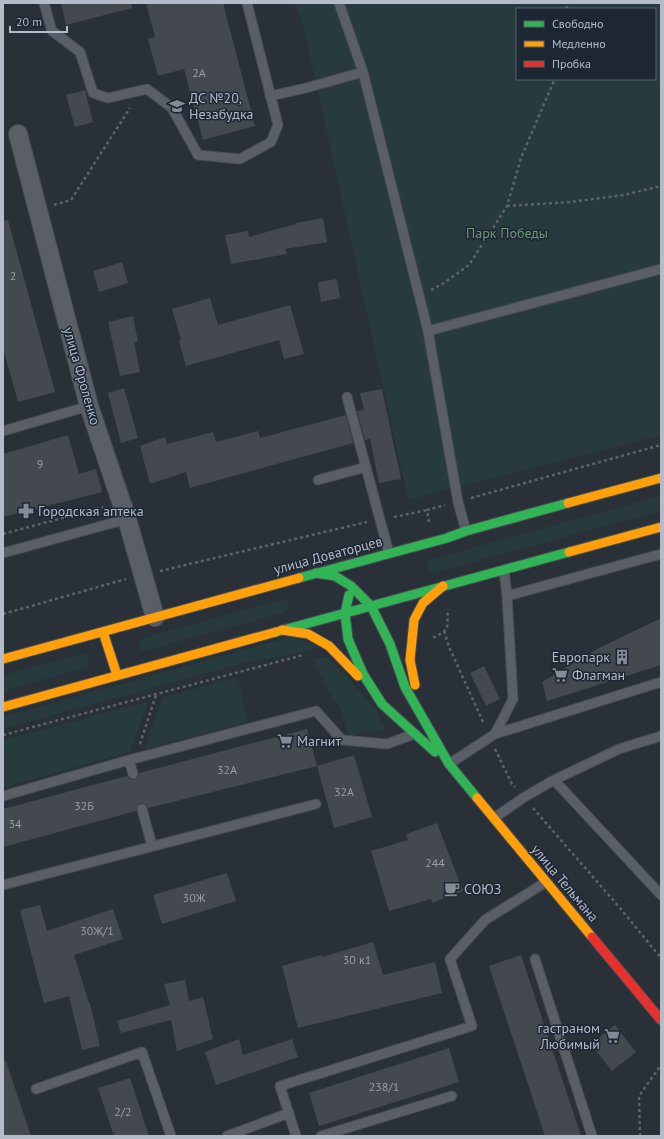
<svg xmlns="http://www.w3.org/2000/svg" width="664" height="1139" font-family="'PT Sans',sans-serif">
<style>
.green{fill:#273a3e;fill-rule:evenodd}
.building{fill:#444950}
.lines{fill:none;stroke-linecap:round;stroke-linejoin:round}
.lane-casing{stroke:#484c53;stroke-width:11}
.street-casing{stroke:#484c53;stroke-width:20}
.fast-casing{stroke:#484c53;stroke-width:11}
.slow-casing{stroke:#484c53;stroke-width:11}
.jam-casing{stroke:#484c53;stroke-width:11}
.path{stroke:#5d636a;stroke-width:2.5;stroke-dasharray:3 3;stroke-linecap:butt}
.lane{stroke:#5a5e66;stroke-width:9}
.street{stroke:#5a5e66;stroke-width:18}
.fast{stroke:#30b455;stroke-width:9}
.slow{stroke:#ff9f0a;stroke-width:9}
.jam{stroke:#e5322d;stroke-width:9}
.labels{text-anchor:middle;stroke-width:3;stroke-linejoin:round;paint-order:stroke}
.number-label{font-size:12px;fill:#989fab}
.poi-label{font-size:14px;fill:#b4bcc9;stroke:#1d2633;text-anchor:start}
.park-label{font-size:14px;fill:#6b9a76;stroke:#1d2633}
.street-label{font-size:14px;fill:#b4bcc9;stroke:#1d2633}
</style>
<rect width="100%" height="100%" fill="#2a3038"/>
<!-- green -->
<path class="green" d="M294,3h367v432l-253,65 -105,-476zM517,9h138v70h-138z
M661,496v15l-229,62 -3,-2 -3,-8 2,-3z
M283,599l4,2 2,7 -3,4 -143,39 -2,-2 -2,-7 1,-3z
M290,637l31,10 -20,6 -54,9 -244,67v-12z
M84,653c5,4 6,8 4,14l-85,24v-16z
M327,657l21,21 27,31 11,22 -19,1 -18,4 -10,-31 -6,-6 -20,-40z
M238,677l10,45 -103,27 17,-51z
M148,702l-18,50 -127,36v-48z"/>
<!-- building -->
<path class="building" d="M61,3h70l1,5 -66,17z
M146,3h77l32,123 -52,14 -19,-71 -26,7 -10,-37 7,-2z
M85,90l8,32 -18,5 -9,-32z
M323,218l4,24 -42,7 2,5 -56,10 -6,-29 23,-4 1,6 47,-13v-1z
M8,220l47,172 -37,10 -15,-54v-127z
M122,262l6,21 -29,9 -6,-21z
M337,279l3,19 -19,4 -3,-20z
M210,298l8,27 72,-20 14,49 -20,5 -5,-19 -93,26 -7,-25 2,-1 -9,-31z
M133,316l5,26h-4l6,30 -20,4 -12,-54z
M124,388l14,50 -17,5 -13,-50z
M382,389l19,90 -22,4 -9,-44 -5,1 -8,-29 7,-1 -4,-17z
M346,415l7,28 -163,45 -4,-16 -36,12 -10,-38 25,-9 2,7 46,-12 3,10 42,-11 2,7z
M68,435l11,39 17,-5 6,23 -99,25v-63z
M661,618v47l-114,36 -5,-19 55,-33z
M484,666l16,33 -14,7 -16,-33z
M307,729l10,37 -169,42 -2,-3 -5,-2 -3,2 -2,6 -133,36v-38l124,-33 2,3 5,1 4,-2 1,-5z
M354,755l18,62 -38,11 -17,-62z
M437,823l26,68 -31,12 -1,-4 -42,12 -18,-60 37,-11 -2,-6z
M227,873l9,28 -74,23 -9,-29z
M40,905l7,26 66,-22 10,30 -49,16 15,48h1l10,43 -18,4 -13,-54 -25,7 -24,-93z
M373,942l10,33 52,-13 7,31 -144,35 -16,-62 39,-11 1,2z
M521,955l60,181h-36l-56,-170z
M185,980l4,21 14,-4 10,42 -36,12 -6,-31 -50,13 -4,-12 53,-16 -6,-21z
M615,1025l21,27 -24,19 -21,-27z
M239,1039l4,16 49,-16 6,18 -82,28 -11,-33z
M449,1048l10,34 -140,44 -10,-33z
M3,1061h3l25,75h-28z
M130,1078l19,58h-35l-16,-48z"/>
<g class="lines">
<defs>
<path id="lane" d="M44,3l8,28 28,21 13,41 15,5 39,-9 25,19 26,47 42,4 31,-17 7,-17 -31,-122
M339,3l24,69 65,259 30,171 8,29
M270,96l36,-8 57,-16
M428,331l233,-62
M347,397l42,156
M3,431l86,-25
M318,480l48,-13
M3,553l124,-34
M507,596l154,-42
M495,734l18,-35 -6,-103 -3,-26
M129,760l4,14
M449,764l46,-30 166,-52
M554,780l107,115
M3,796l126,-36 187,-49 26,29 45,4 27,-10
M142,809l10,37
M494,818l29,-20 31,-18 65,-31 42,-13
M3,885l313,-81
M535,959l57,177
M36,1089l106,-37 29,84
M227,1136l62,-23
M296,1136l-16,-50 192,-60 -22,-67 35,-39 61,-38
M321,1136l131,-40"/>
<path id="street" d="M18,134l71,272 38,113 28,98"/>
<path id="fast" d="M316,573l19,3 16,10 20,20 19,38 15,43 44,77 28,34
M299,578l148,-40 19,-7 102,-28
M349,595l-4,18 3,26 15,35 19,30 53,48
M276,632l293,-80"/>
<path id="slow" d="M568,503l93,-25
M569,552l92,-25
M282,630l26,4 21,12 29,30
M103,632l14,43
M3,659l296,-81
M415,685l-5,-25 4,-40 9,-17 20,-17
M3,707l273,-75
M477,798l115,139"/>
<path id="jam" d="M592,937l69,83"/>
</defs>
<!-- lane casing -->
<use href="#lane" class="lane-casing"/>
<!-- street casing -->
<use href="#street" class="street-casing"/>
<!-- fast casing -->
<use href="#fast" class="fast-casing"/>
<!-- slow casing -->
<use href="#slow" class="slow-casing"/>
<!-- jam casing -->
<use href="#jam" class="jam-casing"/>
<!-- path -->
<path class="path" d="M567,9v-6
M54,205l17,-5 59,-92
M507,206l63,-4 54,-7 37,-9
M431,290l13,-7 25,-18 38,-59 14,-48 32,-75 1,-4
M471,498l190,-53
M394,517l33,-7
M429,522l-2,-12 18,-5
M3,534l100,-27
M160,571l207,-49
M3,614l123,-35
M444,631l5,16 35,77
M433,637h3l11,-8 1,-20
M3,735l300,-80
M140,744l16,-49
M495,749l17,35 3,3
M533,808l87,100 41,50
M640,1136l-1,-40 22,-31"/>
<!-- lane -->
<use href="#lane" class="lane"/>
<!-- street -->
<use href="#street" class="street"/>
<!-- fast -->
<use href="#fast" class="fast"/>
<!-- slow -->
<use href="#slow" class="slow"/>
<!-- jam -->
<use href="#jam" class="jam"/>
</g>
<!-- icons -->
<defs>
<symbol id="school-bare" viewBox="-9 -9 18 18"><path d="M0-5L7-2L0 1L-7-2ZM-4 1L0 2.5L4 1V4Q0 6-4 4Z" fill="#848b96" stroke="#1d2633" stroke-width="2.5" paint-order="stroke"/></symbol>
<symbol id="pharmacy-bare" viewBox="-9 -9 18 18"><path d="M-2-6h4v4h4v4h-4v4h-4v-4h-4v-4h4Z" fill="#848b96" stroke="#1d2633" stroke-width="2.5" paint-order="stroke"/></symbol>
<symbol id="building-bare" viewBox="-9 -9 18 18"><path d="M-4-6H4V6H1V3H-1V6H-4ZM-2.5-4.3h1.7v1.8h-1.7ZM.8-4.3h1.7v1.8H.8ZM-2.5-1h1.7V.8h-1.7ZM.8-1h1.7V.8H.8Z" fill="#848b96" stroke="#1d2633" stroke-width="2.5" paint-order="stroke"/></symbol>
<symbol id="supermarket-bare" viewBox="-9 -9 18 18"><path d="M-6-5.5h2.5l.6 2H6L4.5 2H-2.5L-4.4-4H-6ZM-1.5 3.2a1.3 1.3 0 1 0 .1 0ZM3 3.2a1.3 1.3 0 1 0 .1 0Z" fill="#848b96" stroke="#1d2633" stroke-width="2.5" paint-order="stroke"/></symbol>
<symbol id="cafe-bare" viewBox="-9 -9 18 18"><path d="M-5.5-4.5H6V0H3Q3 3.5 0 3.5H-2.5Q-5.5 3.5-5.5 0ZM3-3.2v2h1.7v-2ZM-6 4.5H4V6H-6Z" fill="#848b96" stroke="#1d2633" stroke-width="2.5" paint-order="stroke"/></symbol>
</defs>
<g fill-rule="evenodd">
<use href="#school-bare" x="166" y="95" width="22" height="22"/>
<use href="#pharmacy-bare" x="15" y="500" width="22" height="22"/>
<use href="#building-bare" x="611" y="646" width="22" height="22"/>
<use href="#supermarket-bare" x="549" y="664" width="22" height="22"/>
<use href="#supermarket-bare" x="274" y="730" width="22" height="22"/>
<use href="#cafe-bare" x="441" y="878" width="22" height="22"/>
<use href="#supermarket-bare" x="601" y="1025" width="22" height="22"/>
</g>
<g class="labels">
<!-- number labels -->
<g class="number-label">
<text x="199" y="77">2А</text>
<text x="13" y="280">2</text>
<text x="40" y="468">9</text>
<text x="227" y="774">32А</text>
<text x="344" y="796">32А</text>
<text x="84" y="810">32Б</text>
<text x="15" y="828">34</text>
<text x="435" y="867">244</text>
<text x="194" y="902">30Ж</text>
<text x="97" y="935">30Ж/1</text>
<text x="357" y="964">30 к1</text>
<text x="384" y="1091">238/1</text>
<text x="123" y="1116">2/2</text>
</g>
<!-- poi labels -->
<g class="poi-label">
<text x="189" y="103">ДС №20,<tspan x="189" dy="16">Незабудка</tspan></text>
<text x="38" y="516">Городская аптека</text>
<text x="610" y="662" text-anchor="end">Европарк</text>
<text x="572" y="680">Флагман</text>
<text x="297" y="746">Магнит</text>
<text x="464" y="894">СОЮЗ</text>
<text x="600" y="1033" text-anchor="end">гастраном<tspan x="600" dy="16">Любимый</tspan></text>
</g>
<!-- park labels -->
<g class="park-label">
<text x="507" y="238">Парк Победы</text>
</g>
<!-- street labels -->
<g class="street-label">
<text transform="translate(82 376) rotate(74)" y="5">улица Фроленко</text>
<text transform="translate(328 555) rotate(-15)" y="5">улица Доваторцев</text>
<text transform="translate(565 883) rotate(50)" y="5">улица Тельмана</text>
</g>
</g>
<!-- border -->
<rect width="664" height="1139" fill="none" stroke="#b4bcc9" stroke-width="8"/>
<!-- legend -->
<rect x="516" y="8" width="140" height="72" fill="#1d2633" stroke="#59626f"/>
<rect x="524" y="21" width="20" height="6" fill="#30b455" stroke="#59626f"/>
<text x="552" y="28" font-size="12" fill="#b4bcc9">Свободно</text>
<rect x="524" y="41" width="20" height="6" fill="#ff9f0a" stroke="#59626f"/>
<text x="552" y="48" font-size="12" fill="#b4bcc9">Медленно</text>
<rect x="524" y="61" width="20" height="6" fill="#e5322d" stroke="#59626f"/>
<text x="552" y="68" font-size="12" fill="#b4bcc9">Пробка</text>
<!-- scale -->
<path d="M10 26v6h57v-6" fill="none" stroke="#b4bcc9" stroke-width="2"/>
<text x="16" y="26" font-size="12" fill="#b4bcc9" stroke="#1d2633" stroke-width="3" paint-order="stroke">20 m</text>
</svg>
